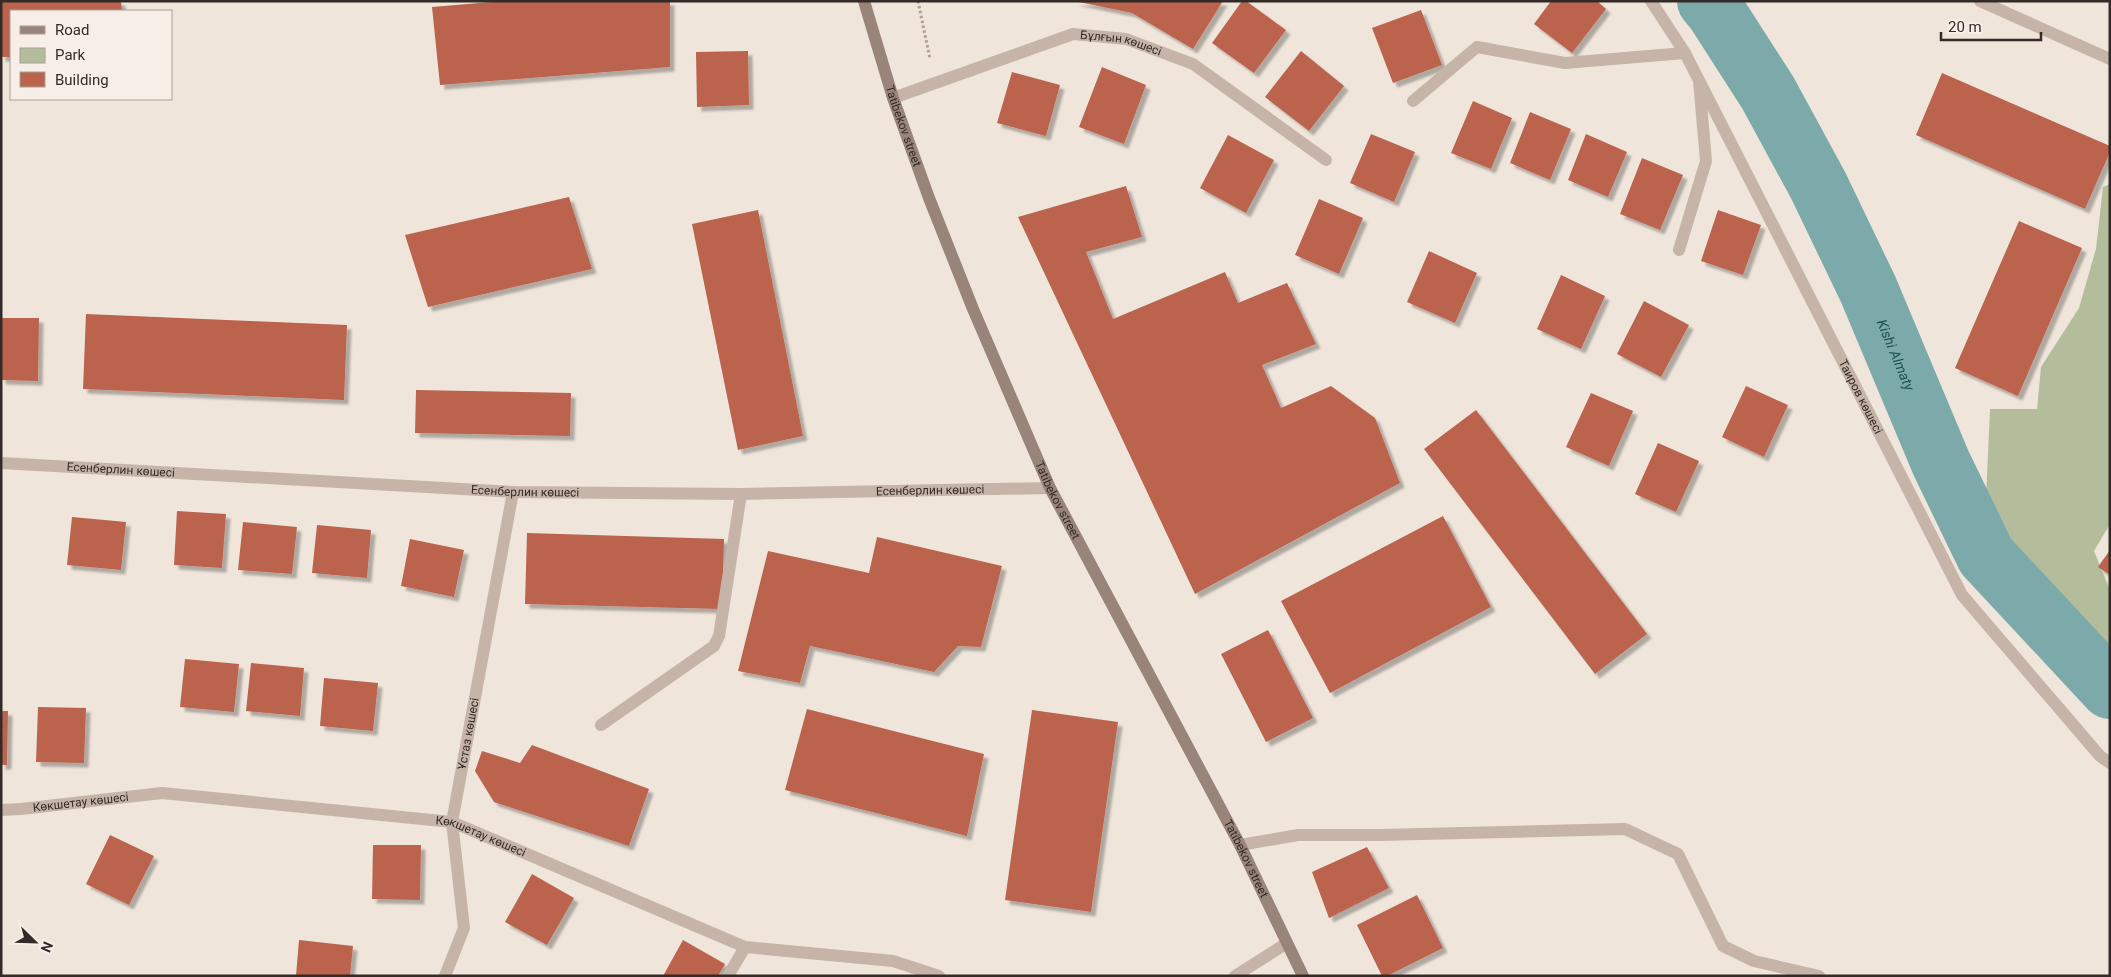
<svg xmlns="http://www.w3.org/2000/svg" width="2111" height="977" font-family="Roboto,sans-serif">
<style>
.green{fill:#b3bd9c}
.lines{fill:none;stroke-linecap:round;stroke-linejoin:round}
.river{stroke:#7ca9a9;stroke-width:60}
.building{fill:#bb634d;filter:url(#shadow)}
.path{stroke:#b29e92;stroke-width:3;stroke-dasharray:2.5 2.5;stroke-linecap:butt}
.service{stroke:#c6b4a8;stroke-width:12}
.minor{stroke:#c6b4a8;stroke-width:12}
.secondary{stroke:#99847a;stroke-width:12}
.labels{text-anchor:middle;stroke-width:4;stroke-linejoin:round;paint-order:stroke}
.street-label{font-size:12px;fill:#332b27;stroke:#f7efe7}
.water-label{font-size:14px;font-style:italic;fill:#215051;stroke:#f7efe7}
</style>
<defs>
<filter id="shadow"><feDropShadow dx="4.5" dy="4.5" stdDeviation="1" flood-color="#0004"/></filter>
</defs>
<rect width="100%" height="100%" fill="#efe5db"/>
<!-- green -->
<path class="green" d="M2110,184v340l-16,27 16,39v123l-76,-80 -46,-60 -2,-74 4,-90h47l4,-42 38,-59 17,-59 7,-62z"/>
<g class="lines">
<!-- river -->
<path class="river" id="s1" d="M1707,1l9,11 52,81 50,92 50,104 73,174 45,93 124,133"/>
</g>
<!-- building -->
<path class="building" d="M1,1h120l1,10h-111v46h-10z
M503,1h167v66l-230,18 -8,-78z
M1074,1h149l-30,48 -61,-36z
M1242,1h4l40,29 -32,43 -42,-30z
M1551,1h46l9,8 -34,44 -38,-29z
M1421,10l21,55 -49,18 -21,-55z
M748,51l1,54 -52,2 -1,-55z
M1301,51l43,35 -35,45 -44,-34z
M1102,67l44,18 -22,59 -45,-17z
M1012,72l48,13 -14,51 -49,-13z
M1942,73l168,73v6l-25,57 -169,-74z
M1473,101l39,17 -21,51 -40,-16z
M1530,112l41,17 -21,51 -40,-17z
M1371,134l44,18 -21,50 -44,-19z
M1586,134l41,18 -19,45 -40,-17z
M1228,135l46,25 -28,53 -46,-25z
M1642,158l41,17 -23,55 -40,-16z
M1126,186l16,51 -56,15 27,67 112,-47 13,31 49,-20 29,61 -54,21 19,43 50,-22 44,32 25,65 -205,111 -177,-377z
M569,197l23,72 -164,38 -23,-72z
M1319,199l44,19 -24,56 -44,-19z
M758,210l45,226 -65,14 -46,-226z
M1718,210l43,15 -18,50 -42,-14z
M2019,221l63,27 -64,148 -63,-28z
M1429,251l48,22 -22,50 -48,-21z
M1561,275l44,21 -24,53 -44,-20z
M1644,301l45,24 -28,52 -44,-23z
M86,314l261,11 -3,75 -261,-11z
M1,318h38l-1,63 -37,-1z
M1746,386l42,19 -24,52 -42,-20z
M416,390l155,3 -1,43 -155,-3z
M1591,393l42,18 -24,55 -43,-19z
M1476,410l171,224 -52,40 -171,-225z
M1658,443l41,18 -23,51 -41,-18z
M177,511l49,3 -4,54 -48,-3z
M1443,516l48,91 -161,86 -49,-92z
M72,517l54,5 -5,48 -54,-5z
M243,522l54,5 -5,47 -54,-4z
M317,525l54,5 -4,48 -55,-5z
M527,533l197,6 -2,70 -197,-5z
M877,537l125,29 -21,81 -23,-1 -24,26 -124,-26 -10,37 -62,-12 30,-120 101,22z
M410,539l54,11 -10,47 -53,-11z
M2110,550v25l-12,-8z
M1268,630l45,88 -47,24 -45,-88z
M185,659l54,5 -5,48 -54,-5z
M251,663l53,5 -4,48 -54,-5z
M324,678l54,5 -5,48 -53,-5z
M38,707l48,1 -2,55 -48,-1z
M807,709l177,45 -17,82 -182,-46z
M1032,710l86,12 -27,190 -86,-12z
M1,711h7l-1,54h-6z
M532,745l117,44 -20,57 -135,-44 -19,-31 7,-20 38,12z
M110,835l44,21 -25,49 -43,-21z
M373,845h48l-1,55 -48,-1z
M1367,847l22,41 -60,30 -17,-46z
M532,874l42,24 -27,47 -42,-23z
M1417,895l26,53 -56,28h-5l-25,-51z
M299,940l54,6 -3,30h-54z
M683,940l42,24 -7,12h-55z"/>
<g class="lines">
<!-- path -->
<path class="path" d="M918,1l12,58"/>
<!-- service -->
<path class="service" d="M1413,101l64,-54 88,16 120,-10
M1679,250l27,-89 -7,-80
M601,725l113,-79 5,-10 22,-142
M1240,845l58,-10h82l245,-6 53,25 45,92 31,15 65,15
M728,976l17,-29"/>
<!-- minor -->
<g class="minor">
<path id="s2" d="M1651,1l34,52 277,542 138,161 10,7"/>
<path d="M1980,1l130,58"/>
<path id="s3" d="M893,98l180,-64 53,5 67,25 133,96"/>
<path id="s4" d="M1,463l512,29 228,2 309,-6"/>
<path id="s5" d="M1,810l20,-1 141,-16 290,29 293,125 148,14 46,15"/>
<path id="s6" d="M445,976l19,-48 -12,-106 61,-330"/>
<path d="M1235,976l52,-33"/>
</g>
<!-- secondary -->
<path class="secondary" id="s7" d="M864,1l29,97 36,100 44,111 77,179 190,357 63,131"/>
</g>
<g class="labels">
<!-- street labels -->
<g class="street-label">
<text dy="4" stroke="none"><textPath href="#s3" startOffset="240">Бұлғын көшесі</textPath></text>
<text dy="4" stroke="none"><textPath href="#s7" startOffset="131">Tatibekov street</textPath></text>
<text dy="4" stroke="none"><textPath href="#s2" startOffset="448">Таиров көшесі</textPath></text>
<text dy="4" stroke="none"><textPath href="#s4" startOffset="120">Есенберлин көшесі</textPath></text>
<text dy="4" stroke="none"><textPath href="#s4" startOffset="930">Есенберлин көшесі</textPath></text>
<text dy="4" stroke="none"><textPath href="#s4" startOffset="525">Есенберлин көшесі</textPath></text>
<text dy="4" stroke="none"><textPath href="#s7" startOffset="536">Tatibekov street</textPath></text>
<text dy="4" stroke="none"><textPath href="#s6" startOffset="248">Ұстаз көшесі</textPath></text>
<text dy="4" stroke="none"><textPath href="#s5" startOffset="80">Көкшетау көшесі</textPath></text>
<text dy="4" stroke="none"><textPath href="#s5" startOffset="485">Көкшетау көшесі</textPath></text>
<text dy="4" stroke="none"><textPath href="#s7" startOffset="941">Tatibekov street</textPath></text>
</g>
<!-- water labels -->
<g class="water-label">
<text dy="5" stroke="none"><textPath href="#s1" startOffset="402">Kіshі Almaty</textPath></text>
</g>
</g>
<!-- border -->
<rect width="2111" height="977" fill="none" stroke="#332b27" stroke-width="5"/>
<!-- legend -->
<rect x="10" y="10" width="162" height="90" fill="#f7efe7" stroke="#a9a19a"/>
<rect x="20" y="26" width="25" height="8" fill="#99847a" stroke="#a9a19a"/>
<text x="55" y="35" font-size="15" fill="#332b27">Road</text>
<rect x="20" y="48" width="25" height="15" fill="#b3bd9c" stroke="#a9a19a"/>
<text x="55" y="60" font-size="15" fill="#332b27">Park</text>
<rect x="20" y="72" width="25" height="15" fill="#bb634d" stroke="#a9a19a"/>
<text x="55" y="85" font-size="15" fill="#332b27">Building</text>
<!-- north arrow -->
<g transform="translate(35 942) rotate(113)" stroke="#f7efe7" stroke-width="4" paint-order="stroke">
<path d="M0-4L9 19L0 12L-9 19Z" fill="#332b27"/>
<text y="-8" font-size="14" font-weight="bold" text-anchor="middle" fill="#332b27">N</text>
</g>
<!-- scale -->
<path d="M1941 32v8h100v-8" fill="none" stroke="#332b27" stroke-width="2.5"/>
<text x="1948" y="32" font-size="15" fill="#332b27" stroke="#f7efe7" stroke-width="4" paint-order="stroke">20 m</text>
</svg>
